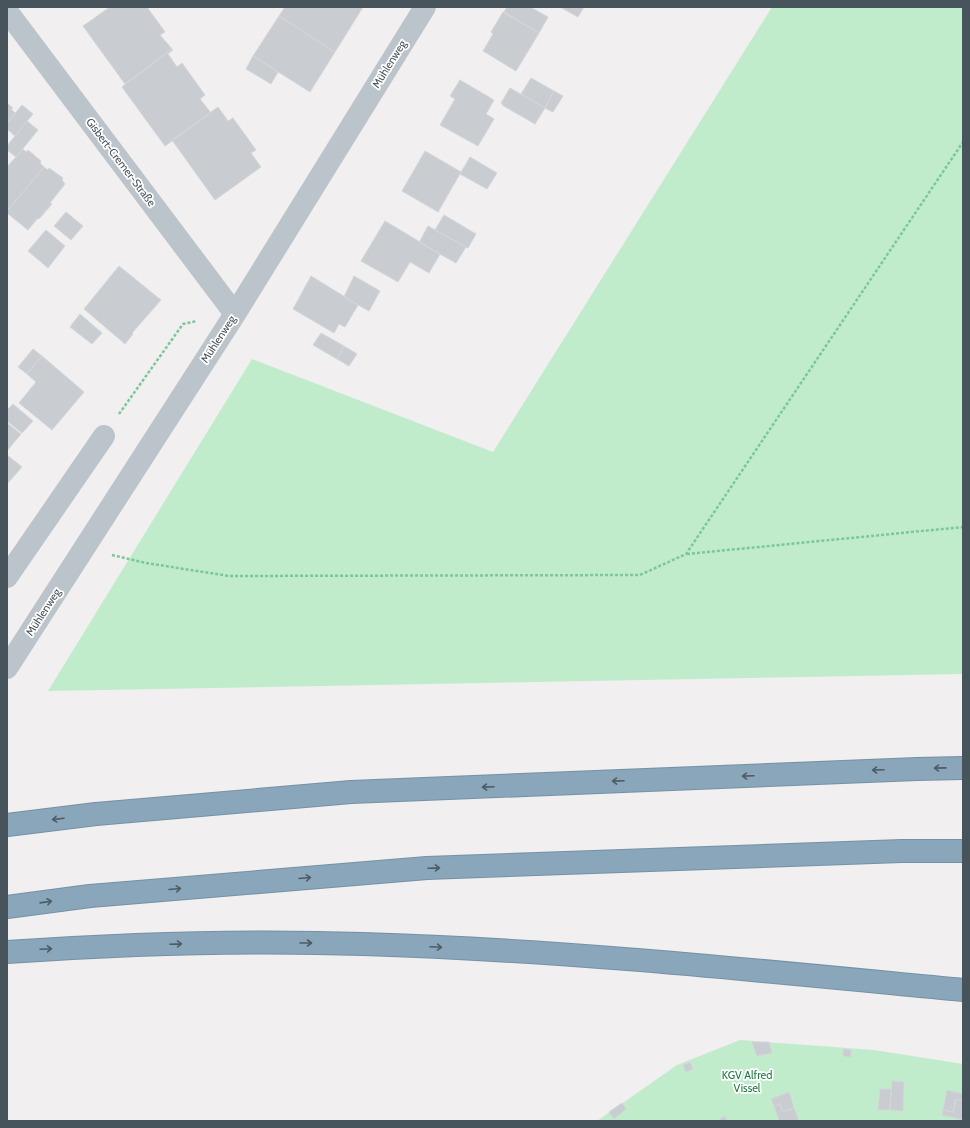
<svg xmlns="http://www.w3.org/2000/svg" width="970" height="1128" font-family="Cabin,sans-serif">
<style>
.green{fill:#c0eccc}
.building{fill:#c9ccd1;stroke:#d3d6da}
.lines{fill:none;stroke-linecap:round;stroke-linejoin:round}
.motorway-casing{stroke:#7591a6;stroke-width:24}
.path{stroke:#7ac89a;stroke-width:2.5;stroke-dasharray:3 2;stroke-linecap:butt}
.minor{stroke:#bbc4cb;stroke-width:22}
.motorway{stroke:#89a6ba;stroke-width:22}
.oneway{stroke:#4e5c64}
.labels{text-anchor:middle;stroke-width:3.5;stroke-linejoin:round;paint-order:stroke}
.street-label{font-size:11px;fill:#48545b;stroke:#fff}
.park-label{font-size:11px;fill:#1d7841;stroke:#fff}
</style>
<rect width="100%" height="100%" fill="#f1efef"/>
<!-- green -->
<path class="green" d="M772,7h191v667l-915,17 204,-332 241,93z
M740,1040l134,10 89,14v57h-366l80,-56z"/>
<!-- building -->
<path class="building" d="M110,7h30l1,1 6,-1 18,25 -5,3 12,14 -47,35 -42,-58z
M285,7h78l-28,45 -56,-36z
M507,7h23l18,10 -9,16 -35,-21z
M560,7h24l-6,10z
M503,12l36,21 -23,38 -33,-20 10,-17 -2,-2z
M279,16l56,36 -25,40 -57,-36z
M172,49l1,1 -5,4 9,13 5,-4 23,32 -5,4 11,14 -46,33 -43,-59z
M253,56l25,16 -7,12 -25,-15z
M531,78l23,13 -9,17 -24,-14z
M460,80l34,20 -8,14 8,5 -16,27 -38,-21 15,-26 -5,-3z
M510,88l35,20 -10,16 -33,-19 1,-1 -2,-1z
M554,91l9,5 -10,16 -8,-4z
M7,103l6,5 -2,1 4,4 -8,10z
M22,105l11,9 -18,22 -8,-7v-6z
M218,107l10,14 5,-3 23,32 -5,3 10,14 -46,33 -43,-60z
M27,121l11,9 -22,27 -9,-7v-4z
M23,149l3,3 2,-2 13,11 -1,2 4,4 -37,44v-44z
M425,151l36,21 -23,40 -36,-21z
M470,157l27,16 -10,16 -27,-15z
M44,167l4,3 1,-2 14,10 -1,2 3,4 -15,19 2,1 -13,15 -1,-1 -10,12 -21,-17v-2z
M66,212l17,14 -12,14 -17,-14z
M444,215l32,19 -8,14 -33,-18z
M385,221l55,33 -11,19 -19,-11 -12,20 -37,-21z
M428,226l38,21 -10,16 -36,-20 1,-1 -1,-1z
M46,230l19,16 -17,22 -20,-17z
M119,266l42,34 -29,33 1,1 -8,10 -41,-35z
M311,276l47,29 -13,22 -6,-3 -5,9 -41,-24z
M354,276l26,15 -11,20 -25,-14z
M80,314l22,19 -10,11 -22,-17z
M321,333l23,13 -7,13 -24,-14z
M344,346l13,8 -8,12 -12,-7z
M33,349l9,7 -15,18 -9,-7z
M42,356l42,36 -32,38 -33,-27 17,-21 -9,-8z
M13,404l20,17 -11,12 -15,-12v-11z
M7,423l14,11 -14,17z
M7,455l15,12 -15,17z
M752,1042h17l3,11 -15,3z
M843,1049l8,1v7l-8,-1z
M690,1062l3,7 -7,3 -3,-7z
M892,1081l12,1 -1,29 -13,-1z
M880,1089h11l-1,21h-12z
M947,1090l16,4v7l-7,-2 -3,13 -10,-2z
M789,1092l5,16 -11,4 -3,-8 -6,2 -3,-7z
M956,1099l7,2v19l-21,-5 1,-5 10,2z
M622,1103l4,6 -12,10 -5,-7z
M780,1104l3,8 11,-4 5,13h-20l-5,-15z
M725,1116l2,5h-10z"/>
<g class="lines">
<defs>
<path id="motorway" d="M7,825l89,-11 255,-22 566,-23 46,-1
M7,907l83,-11 337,-28 475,-17h61
M7,952c117,-8 239,-12 356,-8 201,6 400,27 600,46"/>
</defs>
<!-- motorway casing -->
<use href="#motorway" class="motorway-casing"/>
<!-- path -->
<path class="path" d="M119,414l64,-90 14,-3
M687,554l276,-27
M112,555l34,8 83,13 411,-1 46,-21 277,-412"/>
<!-- minor -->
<path class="minor" d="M7,11l228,303
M7,577l97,-141
M7,668l228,-354 190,-307"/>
<!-- motorway -->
<use href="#motorway" class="motorway"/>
</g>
<!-- one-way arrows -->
<defs><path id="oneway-shaft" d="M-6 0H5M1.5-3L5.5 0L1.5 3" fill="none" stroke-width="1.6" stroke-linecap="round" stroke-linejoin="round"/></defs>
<g class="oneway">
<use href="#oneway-shaft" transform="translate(940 768) rotate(179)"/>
<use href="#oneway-shaft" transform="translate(878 770) rotate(178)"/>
<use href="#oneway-shaft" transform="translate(748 776) rotate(178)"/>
<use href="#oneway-shaft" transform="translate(618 781) rotate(178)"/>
<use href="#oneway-shaft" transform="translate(488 787) rotate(178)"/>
<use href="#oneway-shaft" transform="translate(58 819) rotate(173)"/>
<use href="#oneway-shaft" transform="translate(434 868) rotate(-2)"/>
<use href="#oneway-shaft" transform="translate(305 878) rotate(-5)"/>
<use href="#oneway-shaft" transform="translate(175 889) rotate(-5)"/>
<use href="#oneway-shaft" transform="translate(46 902) rotate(-8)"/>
<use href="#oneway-shaft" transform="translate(306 943)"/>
<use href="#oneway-shaft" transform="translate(176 944) rotate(-2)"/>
<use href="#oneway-shaft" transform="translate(436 947) rotate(3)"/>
<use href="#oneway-shaft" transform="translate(46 949) rotate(-3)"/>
</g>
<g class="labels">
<!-- street labels -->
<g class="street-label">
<text transform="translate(389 64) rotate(-58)" y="4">Mühlenweg</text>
<text transform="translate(121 162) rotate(53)" y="4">Gisbert-Cremer-Straße</text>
<text transform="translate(218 339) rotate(-57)" y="4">Mühlenweg</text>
<text transform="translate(43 612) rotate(-57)" y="4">Mühlenweg</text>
</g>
<!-- park labels -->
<g class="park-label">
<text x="747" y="1079">KGV Alfred<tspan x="747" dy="13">Vissel</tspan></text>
</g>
</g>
<!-- border -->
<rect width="970" height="1128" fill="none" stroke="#48545b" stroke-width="16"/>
</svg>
